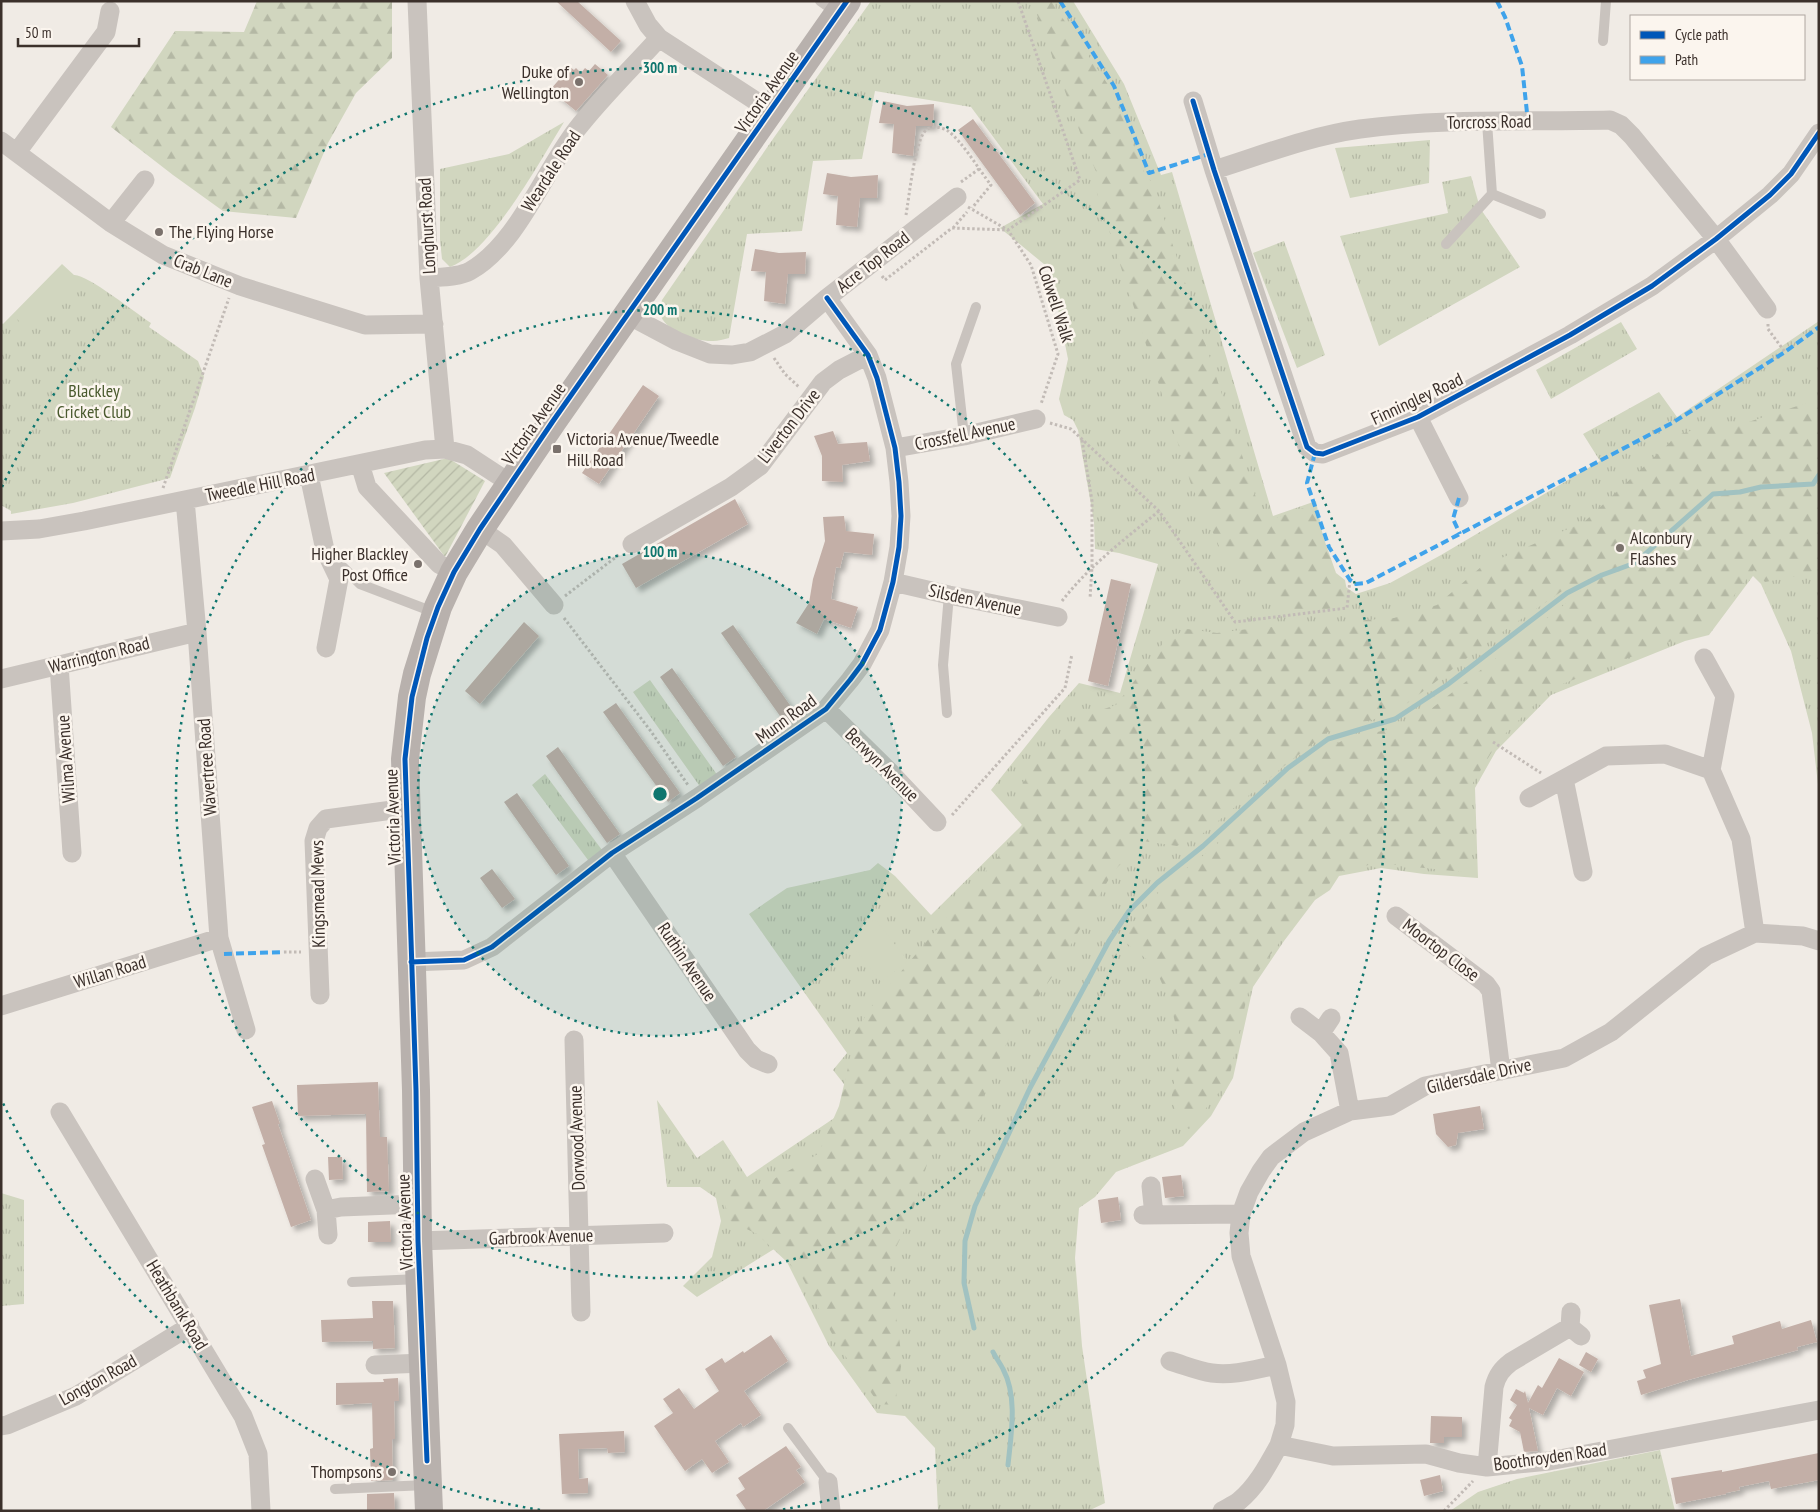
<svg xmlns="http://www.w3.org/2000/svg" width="1820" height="1512" font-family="'PT Sans Narrow',sans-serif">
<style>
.grass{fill:url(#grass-tufts)}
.forest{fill:url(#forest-firs)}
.garden{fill:url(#garden-furrows)}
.pitch{fill:#d1d6bf}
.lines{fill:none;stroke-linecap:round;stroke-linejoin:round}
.stream{stroke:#a1c2c1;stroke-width:5}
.building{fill:#c3afa7;filter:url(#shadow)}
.path{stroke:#c2bbb6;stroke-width:3;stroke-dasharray:2.5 2.5;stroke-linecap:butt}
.service{stroke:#c9c3be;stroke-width:10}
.minor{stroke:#c9c3be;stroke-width:19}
.primary{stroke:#b8b1ad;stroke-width:28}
.quiet{stroke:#3fa3eb;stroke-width:4;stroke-dasharray:8 4;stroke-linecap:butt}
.cycleway-casing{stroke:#fbf5ee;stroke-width:8}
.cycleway{stroke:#0057b8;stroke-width:5}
.ring{fill:none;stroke:#0f766e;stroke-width:2.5;stroke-dasharray:2.5 5}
.poi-dot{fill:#7a716c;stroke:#fbf5ee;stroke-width:2}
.labels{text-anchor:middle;stroke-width:5;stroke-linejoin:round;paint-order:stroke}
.poi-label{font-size:18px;fill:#3b302b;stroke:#fbf5ee;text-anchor:end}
.street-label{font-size:18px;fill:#3b302b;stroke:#fbf5ee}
.park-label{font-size:18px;fill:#4a5a2e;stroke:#fbf5ee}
.centre{fill:#0f766e;stroke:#fbf5ee;stroke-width:2.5}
.ring-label{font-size:15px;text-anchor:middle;font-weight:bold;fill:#0f766e;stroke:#fbf5ee;stroke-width:5;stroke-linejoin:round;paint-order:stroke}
</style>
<defs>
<pattern id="grass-tufts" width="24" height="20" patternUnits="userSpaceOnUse" patternTransform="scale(1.25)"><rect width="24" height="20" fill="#d1d6bf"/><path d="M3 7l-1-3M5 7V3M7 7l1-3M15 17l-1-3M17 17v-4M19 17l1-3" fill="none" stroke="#b4b8a4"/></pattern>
<pattern id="forest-firs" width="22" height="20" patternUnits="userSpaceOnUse" patternTransform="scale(1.25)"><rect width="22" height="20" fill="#d1d6bf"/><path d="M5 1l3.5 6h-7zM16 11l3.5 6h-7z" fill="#b4b8a4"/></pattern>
<pattern id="garden-furrows" width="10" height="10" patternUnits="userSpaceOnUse" patternTransform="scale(1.25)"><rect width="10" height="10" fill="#d1d6bf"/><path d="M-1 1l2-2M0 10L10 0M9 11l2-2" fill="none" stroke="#b4b8a4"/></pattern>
<filter id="shadow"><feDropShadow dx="4.5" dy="4.5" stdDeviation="2.5" flood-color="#0004"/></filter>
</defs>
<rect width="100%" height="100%" fill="#f0ebe5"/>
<!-- grass -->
<path class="grass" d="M871,1h202l51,83 37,91 11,-3 101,344 43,-15 15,76 25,17 34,-11 51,-28 159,-94 -17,-27 76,-42 18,25 142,-96v472l-7,-60 -21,-82 -30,-67 -8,-8 -44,59 -24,6 -134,54 -55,56 -21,37 3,90 -54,-4 -43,-6 -42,8 -9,14 -15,10 -31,41 -31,46 -20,91 -22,38 -28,30 -67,26 -21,25 -16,11 -4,50 7,88 23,157 -17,8h-150l-3,-63 -30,-32 -28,-3 -48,-67 -50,-100 -82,51 -14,-11 29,-29 9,-36 -5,-23 -16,-11h-33l-10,-87 40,58 26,-18 24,37 111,-75 -25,-32 14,-17 -98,-139 38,-26 83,-18 8,-7 17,13 36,39 91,-90 -31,-35 58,-73 30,-34 41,10 38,-129 -39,-11 -24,-4 -1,-27 -16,-92 -5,-10 -9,-5 -5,-16 9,-40 -18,-90 -50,-41 43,-24 -72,-97 -96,-16 -13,68 -49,2 -11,70 -55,3 -18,104c-5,1 -11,3 -16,3 -15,1 -47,-10 -52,-25 -2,-6 0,-11 1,-16l113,-164z
M564,122c-24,39 -73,130 -114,145l-8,-8 -2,-19v-71l69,-15z
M1430,140l-1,43 -79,15 -15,-50z
M1471,176l9,32 40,59 -141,79 -39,-110 108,-23 -6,-31z
M1284,241l41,114 -28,13 -44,-115z
M62,264l12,11c13,-1 63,39 77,48l-2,4 49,34 6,16 -9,31 -25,70 -97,25 -62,11v-3l-10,-6v-182l2,1z
M1621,322l16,27 -86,50 -15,-29z
M650,680l68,96 -17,12 -68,-96z
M545,774l60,80 -14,10 -59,-79z
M1,1193l23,7v104l-23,2z
M1660,1450l15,61h-225l28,-19 39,-13z"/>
<!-- forest -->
<path class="forest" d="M257,1h135v57l-36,35 -28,50 -32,75 -73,-7 -50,-36 -62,-48 64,-96 69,1z
M1032,1h19l60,88 35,88 6,5 112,340 48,-17 24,68 9,7 3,17 -7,9 -23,5 -34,1 -18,-16 -47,-50 -28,-62 -94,-291 1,-17 -13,-30z
M1819,399v170l-21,7 -33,6 -11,-12 -48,61 -22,5 -134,53 -51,51 -28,46 1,87 -95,-10 -39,9 -11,14 -14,10 -63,87 -20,91 -10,17 -31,38 -6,-4 -12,-25 10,-54 -11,-44 -16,-37 -34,-27 43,-51 51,-40 76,-75 43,-28 63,-17 35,-18 143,-112 -6,-10 -73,50 -102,77 -65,18 -44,34 -79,66 -28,14 -34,-5 -30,31 -59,102 -45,65 -25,54 -2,25 -49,27 -22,71 -22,46 13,98 -7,45 -16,-1 -40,-57 -38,-72 -44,-41 -27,-13 -7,-23 8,-16 18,11 69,-39 21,-48 11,-47 3,-23 19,-30 136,-161 14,-20 -2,-14 1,-25 24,-35 47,-38 24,-8 48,-63 23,-13 30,4 39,-5 138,-10 43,-13 44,-38 103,-45 94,-87 30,-10 28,1z
M1819,628v103l-8,-80z"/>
<!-- garden -->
<path class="garden" d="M448,458l37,23 -40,76 -61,-84z"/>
<!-- pitch -->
<path class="pitch" d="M63,269l11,11 -48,48 -11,-11z
M875,919l33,42 -27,21 -33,-42z"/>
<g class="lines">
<!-- stream -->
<path class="stream" d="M974,1328l-10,-45 1,-42 10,-35 55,-118 79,-147 20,-30 28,-28 46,-37 85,-78 40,-29 67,-20 52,-34 120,-92 35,-18 33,-12 78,-69 27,-2 21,-5 52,-3 6,-9
M993,1352c3,6 7,11 10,17 15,28 8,66 5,96"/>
</g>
<!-- building -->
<path class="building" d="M556,1h21l44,40 -10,11z
M595,64l13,11 -32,36 -26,-21 20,-23 4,3 2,-2 5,5 4,-5 4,3z
M883,101l24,5 27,-2 -1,22h-17l-3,30 -21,-3 2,-29 -15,-1z
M973,119l62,84 -15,12 -62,-85z
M827,173l24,4 27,-2 -1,23h-17l-3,29 -21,-2 2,-29 -15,-2z
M755,249l24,4 27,-1 -1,22h-17l-3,30 -21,-3 2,-29 -15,-1z
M643,385l16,11 -60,88 -17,-11z
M833,431l5,13 29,-2 3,19 -28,4 1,17 -21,-1v-25l-8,-20z
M735,499l13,25 -112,64 -14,-24z
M844,516l2,15 28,3 -2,21 -28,-3 -4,16 -4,-1 -5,32 27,8 -7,21 -27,-9 -7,15 -21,-11 13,-20 4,-24 12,-38 -2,-24z
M1111,579l20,5 -23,102 -20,-5z
M524,622l15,14 -59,68 -15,-13z
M733,625l64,90 -12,8 -64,-90z
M672,668l64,89 -13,9 -63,-89z
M616,703l64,90 -12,9 -65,-90z
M558,747l62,87 -13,9 -61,-87z
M517,793l52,73 -13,9 -52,-73z
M492,869l23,30 -13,9 -22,-30z
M378,1082l2,55h7l2,54 -22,1 -1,-78 -68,2 -1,-31z
M272,1101l8,23h-2l33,96 -20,7 -29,-82 3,-1 -13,-37z
M1480,1106l4,23 -26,4 -2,12 -8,2 -12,-13 -3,-20z
M328,1157h14l1,22 -14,1z
M1181,1175l3,21 -19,2 -3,-21z
M1118,1197l3,23 -20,3 -3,-23z
M390,1221l1,21h-23v-20z
M1680,1299l11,57 43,-12 -2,-8 48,-15 2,8 29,-9 6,22 -20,5 1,3 -110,30 -47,15 -4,-14 9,-3 -3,-8 18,-6 -12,-59z
M372,1301h21l2,47 -22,1v-8l-51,1 -1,-22 52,-2z
M771,1335l17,26 -44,30 17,24 -18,12 -2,-4 -26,18 14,21 -17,11 -10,-14 -17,12 -31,-45 19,-13 -10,-14 16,-11 15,21 25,-18 -14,-22 17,-11 3,5 18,-12 1,2z
M1586,1352l12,7 -7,13 -12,-7z
M1559,1358l25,14 -13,24 -14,-8 -14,27 -14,-7 9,43 -14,1 -4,-20 -11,-6 3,-6 -3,-2 8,-13 -7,-5 6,-11 8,4 1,-2 3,12 10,-18 4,3z
M398,1378l1,23h-5l1,38h-3l1,41 -22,1 -1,-32 3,-1 -1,-45 -36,2v-22l48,-1 -1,-3z
M1431,1416l31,1v20h-18v6h-14z
M624,1431l1,21 -17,1 -1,-5 -29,1 1,30 9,-1v15l-26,1 -3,-60z
M786,1446l15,21 -5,3 9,12 -42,29h-16l-11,-16 9,-6 -7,-11z
M1819,1453v27l-48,9 -2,-8 -30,6 1,3 -14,3v1l-50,10 -5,-26 51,-8v2z
M1440,1475l3,16 -19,5 -4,-16z
M394,1493l1,18h-28v-17z"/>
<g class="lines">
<!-- path -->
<path class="path" d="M961,182l18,-13
M968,207l40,23 23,35 27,89 -17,50
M906,215c3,-17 9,-76 20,-85 6,-5 16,-3 22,1 15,11 31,39 43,54l-19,23
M953,228l14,-16
M882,276l3,4 67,-52 56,2 72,-50 -62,-179
M1768,324v5l17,23
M774,358l11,16 14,13
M1050,423l21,6 88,82 76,111 112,-14 3,-28
M1082,440l10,61v66l-2,32
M163,488l66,-190
M565,596l55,-42
M1062,601c27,-35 63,-62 97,-90
M564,618l86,112 38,55
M1493,742l48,31
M952,815l113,-127 7,-34
M284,952h17
M1444,1511l29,-30"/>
<!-- service -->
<path class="service" d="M820,1l17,12
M1603,41l3,-40
M1487,122l5,72 49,20
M1446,244l46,-50
M964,436l-8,-72 20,-57
M336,572l7,-5 17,17 76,29
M947,713l-4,-48 6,-70
M352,1282l67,-3
M788,1428l40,54
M335,1489l92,-4"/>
<!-- minor -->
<path class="minor" d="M417,1l12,277 16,171
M635,1l13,24 11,13 112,73
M1193,101l21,69 93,277 8,6 8,1 95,-37 152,-82 82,-49 64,-47 54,-44 21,-21 28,-41
M1,141l110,82 52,32 77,31 125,39 69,-1
M17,152l89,-120 4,-21
M1214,170c48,-15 96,-34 146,-41 82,-11 167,-7 250,-9l11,5 11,11 84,103 51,70
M111,223l34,-43
M429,278c13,-1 30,-1 41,-7 48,-27 74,-100 107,-142 25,-32 55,-61 82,-91
M628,315l49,26 33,13 22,1 18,-3 35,-18 42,-36 130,-101
M1418,417l41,81
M895,448l69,-12 72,-17
M360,464l7,23 72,77 15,8
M309,475l16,75 14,29 -13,69
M185,500l12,132 22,306 27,92
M480,529l23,16 51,60
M1,531l38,-2 45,-8 341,-71 20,-1 22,6 43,28
M632,544l99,-57 29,-21 63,-84 16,-12 29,-15
M893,582l56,13 109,22
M1704,658l21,38 -14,74
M59,665l13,188
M1,679l196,-47
M826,709l62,61 49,52
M1564,779l19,93
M1529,798l77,-42 59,-2 46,16 30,69 14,94
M612,853l135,197 9,9 12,5
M1396,916l90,68 5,7 10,80
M411,962l53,-2 28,-13 120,-94 85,-55 129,-89 24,-29 12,-16 18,-34 13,-48 6,-35 2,-31 -2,-34 -4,-34 -18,-70 -9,-23 -41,-57
M320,995l-6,-154 4,-13 8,-9 81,-11
M1,1006l218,-68
M1300,1017l21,16 18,20 11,58
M1321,1033l10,-15
M574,1040l7,272
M60,1112l183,304 15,38 3,57
M315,1179l11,31 2,25
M1151,1186l3,29
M326,1210l15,-3 76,-3
M1143,1215l98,-1
M418,1241l246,-8
M1571,1312l-1,15 11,9
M1170,1361c14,4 28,10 42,12 22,3 44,-4 65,-8
M375,1365l48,-2
M1,1426l6,-1 69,-29 114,-70
M1279,1445l6,-20 1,-23 -9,-37 -36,-109 -2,-23 2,-19 8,-22 12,-21 10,-14 33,-25 46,-21 40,-5 35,-20 139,-28 47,-26 95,-76 49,-23 48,3 16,5
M1487,1467l7,-80c3,-12 8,-18 17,-25l59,-35
M828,1482l3,29
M1222,1511c5,-3 12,-6 17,-10 18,-15 29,-36 40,-56l54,11 93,-2 33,9 28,4 62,-6 270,-51"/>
<!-- primary -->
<path class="primary" d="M429,1511l-11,-270 -2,-151 -11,-331 7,-62 5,-23 21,-67 16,-35 26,-43 73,-108 294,-420"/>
<!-- quiet -->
<path class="quiet" d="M1060,1l54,85 35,87 60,-19
M1497,1l8,16 17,49 6,56
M1315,453l-8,30 22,64 21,33 6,4 10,-1 306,-160 113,-71 34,-25
M1459,498l-6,21 7,15
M224,954l60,-2"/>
<defs>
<path id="cycleway" d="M1193,101l21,69 93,277 8,6 8,1 95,-37 152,-82 82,-49 64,-47 54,-44 21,-21 28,-41
M411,962l53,-2 28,-13 120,-94 85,-55 129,-89 24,-29 12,-16 18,-34 13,-48 6,-35 2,-31 -2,-34 -4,-34 -18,-70 -9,-23 -41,-57
M427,1461l-9,-220 -2,-151 -11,-331 7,-62 15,-59 11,-31 16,-35 26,-43 73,-108 294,-420"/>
</defs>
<!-- cycleway casing -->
<use href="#cycleway" class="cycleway-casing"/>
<!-- cycleway -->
<use href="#cycleway" class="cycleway"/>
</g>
<!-- distance rings -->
<circle cx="660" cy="794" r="242" fill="#0f766e" fill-opacity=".12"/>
<g class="ring">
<circle cx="660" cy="794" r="242"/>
<circle cx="660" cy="794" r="484"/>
<path d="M540 1510A726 726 0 0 1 2 1101M2 487A726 726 0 1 1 780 1510"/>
</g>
<!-- markers -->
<g class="poi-dot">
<circle cx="579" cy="82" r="5"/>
<circle cx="159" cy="232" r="5"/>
<rect x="552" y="444" width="10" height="10" rx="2.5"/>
<circle cx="1620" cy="548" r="5"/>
<circle cx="418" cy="564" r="5"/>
<circle cx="392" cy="1472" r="5"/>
</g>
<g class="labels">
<!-- poi labels -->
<g class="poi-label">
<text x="569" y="78">Duke of<tspan x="569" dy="21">Wellington</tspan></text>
<text x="169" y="238" text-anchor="start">The Flying Horse</text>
<text x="567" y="445" text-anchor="start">Victoria Avenue/Tweedle<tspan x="567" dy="21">Hill Road</tspan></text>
<text x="1630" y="544" text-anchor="start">Alconbury<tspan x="1630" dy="21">Flashes</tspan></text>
<text x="408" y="560">Higher Blackley<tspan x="408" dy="21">Post Office</tspan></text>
<text x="382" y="1478">Thompsons</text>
</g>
<!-- street labels -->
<g class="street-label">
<text transform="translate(767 92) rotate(-55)" y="6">Victoria Avenue</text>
<text transform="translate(1489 122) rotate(-1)" y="6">Torcross Road</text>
<text transform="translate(551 171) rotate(-57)" y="6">Weardale Road</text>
<text transform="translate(427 226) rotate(-93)" y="6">Longhurst Road</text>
<text transform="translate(873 262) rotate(-38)" y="6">Acre Top Road</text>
<text transform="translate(203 271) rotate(22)" y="6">Crab Lane</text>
<text transform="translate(1056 304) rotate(72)" y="6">Colwell Walk</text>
<text transform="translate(1417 399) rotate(-25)" y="6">Finningley Road</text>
<text transform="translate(534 424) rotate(-55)" y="6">Victoria Avenue</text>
<text transform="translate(789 426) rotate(-52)" y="6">Liverton Drive</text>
<text transform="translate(965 434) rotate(-12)" y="6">Crossfell Avenue</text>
<text transform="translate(260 485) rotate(-11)" y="6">Tweedle Hill Road</text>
<text transform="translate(975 600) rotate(12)" y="6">Silsden Avenue</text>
<text transform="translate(99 655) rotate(-14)" y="6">Warrington Road</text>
<text transform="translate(786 719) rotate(-36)" y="6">Munn Road</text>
<text transform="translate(66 759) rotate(-94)" y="6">Wilma Avenue</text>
<text transform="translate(882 765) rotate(45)" y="6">Berwyn Avenue</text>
<text transform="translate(207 767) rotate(-94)" y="6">Wavertree Road</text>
<text transform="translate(393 817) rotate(-92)" y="6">Victoria Avenue</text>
<text transform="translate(318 894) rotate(-91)" y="6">Kingsmead Mews</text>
<text transform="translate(1441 950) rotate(37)" y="6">Moortop Close</text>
<text transform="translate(687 962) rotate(56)" y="6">Ruthin Avenue</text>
<text transform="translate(110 972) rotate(-17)" y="6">Willan Road</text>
<text transform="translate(1479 1076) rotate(-13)" y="6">Gildersdale Drive</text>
<text transform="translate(577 1138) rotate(-92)" y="6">Dorwood Avenue</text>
<text transform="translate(405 1222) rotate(-92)" y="6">Victoria Avenue</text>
<text transform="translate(541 1237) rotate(-2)" y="6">Garbrook Avenue</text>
<text transform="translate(177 1305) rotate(59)" y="6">Heathbank Road</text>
<text transform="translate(98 1380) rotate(-29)" y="6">Longton Road</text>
<text transform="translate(1550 1457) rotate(-8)" y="6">Boothroyden Road</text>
</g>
<!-- park labels -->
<g class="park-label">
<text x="94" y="397">Blackley<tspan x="94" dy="21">Cricket Club</tspan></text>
</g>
</g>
<circle cx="660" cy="794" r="8" class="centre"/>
<g class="ring-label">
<text x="660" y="73">300 m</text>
<text x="660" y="315">200 m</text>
<text x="660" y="557">100 m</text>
</g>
<!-- border -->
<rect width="1820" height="1512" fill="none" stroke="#3b302b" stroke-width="5"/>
<!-- legend -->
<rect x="1630" y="15" width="175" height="65" fill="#fbf5ee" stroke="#aea6a0"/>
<rect x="1640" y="31" width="25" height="8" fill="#0057b8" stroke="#aea6a0"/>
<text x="1675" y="40" font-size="15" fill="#3b302b">Cycle path</text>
<rect x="1640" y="56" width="25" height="8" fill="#3fa3eb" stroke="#aea6a0"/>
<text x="1675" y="65" font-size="15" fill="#3b302b">Path</text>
<!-- scale -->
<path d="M18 38v8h121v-8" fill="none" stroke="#3b302b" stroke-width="2.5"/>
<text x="25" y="38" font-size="15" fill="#3b302b" stroke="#fbf5ee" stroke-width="4" paint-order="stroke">50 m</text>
</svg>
